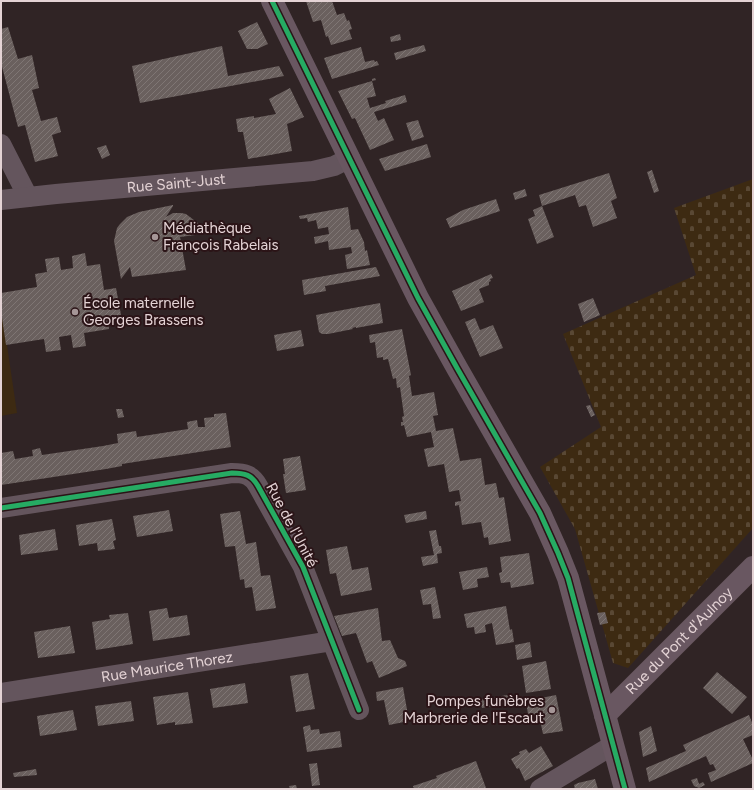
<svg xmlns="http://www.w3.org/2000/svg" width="754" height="790" font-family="Figtree,sans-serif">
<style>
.cemetery{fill:url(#cemetery-stones)}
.pitch{fill:#3d2a12}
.building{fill:url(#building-hatch)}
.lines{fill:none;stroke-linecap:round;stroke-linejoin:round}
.street{stroke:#64555d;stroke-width:20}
.secondary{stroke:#695761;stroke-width:22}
.cycleway-casing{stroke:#2b1417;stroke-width:8}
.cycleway{stroke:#26ab63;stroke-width:5}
.poi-dot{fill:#a59697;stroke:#2b1417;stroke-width:1.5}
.labels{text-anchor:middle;stroke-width:4;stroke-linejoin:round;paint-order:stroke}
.street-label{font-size:15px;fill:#e4d3d5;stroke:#2b1417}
.poi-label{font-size:15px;fill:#e4d3d5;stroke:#2b1417;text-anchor:start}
</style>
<defs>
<pattern id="cemetery-stones" width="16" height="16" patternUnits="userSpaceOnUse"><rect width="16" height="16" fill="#3d2a12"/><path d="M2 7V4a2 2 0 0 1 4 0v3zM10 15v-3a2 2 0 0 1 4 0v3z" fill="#594834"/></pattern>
<pattern id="building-hatch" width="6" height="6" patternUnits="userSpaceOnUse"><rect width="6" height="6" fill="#6a605e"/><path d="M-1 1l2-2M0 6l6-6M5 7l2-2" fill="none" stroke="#7f7674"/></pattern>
</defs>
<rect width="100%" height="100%" fill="#302425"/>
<!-- cemetery -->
<path class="cemetery" d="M753,179v349l-125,140 -15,-5 -38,-134 -35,-62 61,-40 -38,-93 133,-59 -22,-67z"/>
<!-- pitch -->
<path class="pitch" d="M1,305l16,108 -16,3z"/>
<!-- building -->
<path class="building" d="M306,1h26l5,14 7,-2 3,8 2,-1 3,9 -3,1 3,9 -21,6 -3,-9 -2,1 -5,-17 -8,2z
M257,22l11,22 -11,5h-10l-9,-18z
M8,27l10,32 14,-4 7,33 -7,2 9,31 16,-4 4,15 -9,3 6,21 -23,6 -10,-37 -7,2 -17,-64v-34z
M400,34l1,6 -10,2 -1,-5z
M424,45l2,6 -30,9 -2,-7z
M222,46l6,30 51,-10 5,10 -144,27 -8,-37z
M361,47l4,15 9,-2 1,2 2,-1 2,4 -47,14 -8,-21z
M375,78l1,2 -4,1 4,15 -9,2 3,10 16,-5 -1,-2 20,-6 2,7 -33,10 4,9 6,-3 10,22 -24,10 -15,-32 -3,1 -14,-28 34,-10v-2z
M290,88l14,29 -17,7 5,27 -44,8 -5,-27h-5l-2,-13 18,-3v2l22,-4 -7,-15z
M418,120l6,17 -12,4 -6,-18z
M427,144l4,13 -46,14 -6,-12z
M106,145l4,10 -8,4 -5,-11z
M652,170l7,21 -5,2 -7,-21z
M609,173l8,25 -6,3 6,17 -24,9 -7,-22 -7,2 -4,-12 -33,11 -3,-11z
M525,189l2,7 -12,4 -2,-7z
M496,199l4,12 -50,17 -4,-9 17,-9z
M173,205v1l-7,11 7,-4h8l5,1 17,13 -8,1v7l-15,2 6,33 -54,7 -2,-10 -9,12 -7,-38 3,-13 3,-4 7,-7 12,-5z
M542,206l12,31 -17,7 -9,-25 7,-3 -2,-6z
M348,207l3,23 7,-1 6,13 1,9 2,-1 3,15 -23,4 -2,-14 7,-2 -1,-6 -22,3 -1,-9 -13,3 -1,-7 15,-3 -1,-7 -10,2 -2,-9 -8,2 -1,-4 -7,1 -1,-3z
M85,253l2,13 13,-2 4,26 12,-2 5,27 -13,2 1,12 -25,4 2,13 -13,2 -2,-13 -12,2 2,13 -15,2 -2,-13 -38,6 -5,-34v-18l36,-6 -2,-13 12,-2 -2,-13 14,-2 2,13 12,-2 -1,-12z
M376,267l4,9 -55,10 1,5 -22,4 -2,-15z
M491,274l2,4 -3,1 1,2 -2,1v3l-10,4 5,13 -23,9 -9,-20z
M593,298l7,17 -16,7 -6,-18z
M380,303l3,20 -27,5v-1l-4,1 1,1 -25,5h-6l-3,-2 -3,-17z
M475,318l5,12 13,-5 10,23 -23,9 -15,-35z
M402,329l9,46 -2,1 3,20 22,-4 4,23 -5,1 3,15 17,-3 7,33 21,-3 4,27 11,-2 3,15 5,-1 7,44 -22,4 -1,-8 -4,1 -3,-16 -19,3 -3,-20 -4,1v-4l6,-1 -2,-11 -10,2 -5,-28 -16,3 -4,-18 10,-2 -3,-15 -24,5 -3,-12 -3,1v-4h2l-1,-5 2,-1 -4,-29 -3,1 -1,-10 -3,1 -5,-20 -5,1v-3l-6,1 -2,-16 -5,1 -1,-8z
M301,330l3,16 -27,5 -3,-16z
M590,405l5,10 -4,2 -5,-11z
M116,409h6l2,8 -6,1z
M226,413l5,34 -109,17v2l-16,3 -105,16v-32l12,-2 2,8 18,-3 -1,-6 8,-2 2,7 61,-9 15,-3 -1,-9 19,-3 1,6 51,-8 -1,-7 10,-2 1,7h7l-1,-9 10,-1v-3z
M300,456l6,34 -20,3 -3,-19h2l-2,-15z
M169,510l4,21 -36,6 -4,-21z
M240,511l6,33 10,-2 5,34 9,-1 6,33 -20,3 -4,-24 -7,1 -1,-9 -4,1 -5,-34 -10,1 -5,-33z
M426,511l1,8 -21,4 -2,-8z
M112,519l4,21 -3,1 2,8 -17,2 -1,-8 -18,3 -3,-21z
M55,529l3,21 -37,5 -2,-20z
M436,530l3,16h2l1,7 -5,1 1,9 -15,3 -2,-9 13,-2 -5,-24z
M347,546l5,24 16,-3 4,23 -31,6 -5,-23 -6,1 -4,-24z
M529,553l5,31 -23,4 -1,-6 -9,1 -2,-10 3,-1 -2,-15z
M487,567l2,10 -12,2 1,8 -15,3 -4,-18z
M435,587l6,31 -8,1 -2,-15 -8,1 -3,-15z
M506,606l4,24 2,-1 2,13 -18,3 -4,-22 -7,2 1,7 -11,2 -1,-7 -7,1 -3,-14z
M167,608l2,10 18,-3 3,20 -37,6 -4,-30z
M378,608l4,33 8,-1 8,18 7,3 2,5 -28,12 -7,-17 -5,2 -11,-30 -14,3 -8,-20z
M605,612l3,11 -8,2 -3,-12z
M128,613l5,31 -37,6 -4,-28 18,-3 -1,-4z
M70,626l5,27 -37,5 -4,-26z
M530,642l2,15 -15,3 -2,-15z
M546,661l5,28 -25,4 -4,-27z
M717,672l30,25 -15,17 -29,-26z
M308,673l7,36 -19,3 -6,-36z
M245,683l3,20 -35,5 -3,-19z
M403,687l6,34 -20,4 -5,-25 -7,1 -1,-9z
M188,692l5,31 -18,2v-3l-18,3 -4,-28z
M512,694l1,9 -31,5 -2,-8z
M556,695l7,36 -20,3 -3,-14 -11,1 -3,-20z
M131,701l3,20 -36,5 -3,-20z
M73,710l4,20 -37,6 -3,-20z
M749,715l4,10v10l-10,4 10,21v3l-42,19 -3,-9 8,-3 -3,-6 -3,1 -4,-9 -57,26 -3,-14 40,-17 -3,-6z
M310,725l1,5 8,-1 1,5 20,-3 2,16 -35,5 -4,-25z
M651,726l6,25 -14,6 -4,-25z
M541,746l12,20 -28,15 -6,-13 -2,1 -6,-10 9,-5 -1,-2 7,-3 3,4z
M476,761l10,27 -72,1 -1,-3 24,-8 -1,-2z
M317,763l3,22 -8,1 -3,-22z
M36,769l1,6 -23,2 -1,-4z
M697,778l2,6 4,-2 2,3 -6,3 -5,-2 -3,-6z
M595,779l3,10h-23l-1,-4 4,-2z
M296,785l1,4h-7l-1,-3z"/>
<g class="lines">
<!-- street -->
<g class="street">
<path d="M1,144l27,53"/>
<path id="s1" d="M1,200l55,-6 257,-23 21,-5 16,-8"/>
<path d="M1,508l231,-35c13,0 20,2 26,13l45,81 56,143"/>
<path id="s2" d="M1,693l331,-52"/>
<path d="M540,789l73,-44"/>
</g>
<!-- secondary -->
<g class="secondary">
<path d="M272,1l146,297 39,70 83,145 18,40 10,25 57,211"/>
<path id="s3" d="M605,715l148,-148"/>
</g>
<defs>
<path id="cycleway" d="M272,1l146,297 39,70 83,145 18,40 10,25 57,211
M1,508l231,-35c13,0 20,2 26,13l45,81 56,143"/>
</defs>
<!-- cycleway casing -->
<use href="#cycleway" class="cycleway-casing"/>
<!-- cycleway -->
<use href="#cycleway" class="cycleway"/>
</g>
<!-- markers -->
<g class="poi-dot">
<circle cx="155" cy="237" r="4"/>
<circle cx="75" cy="312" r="4"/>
<circle cx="552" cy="710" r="4"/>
</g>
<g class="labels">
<!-- street labels -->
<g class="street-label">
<text dy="5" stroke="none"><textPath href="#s1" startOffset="176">Rue Saint-Just</textPath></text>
<text transform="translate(292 525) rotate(62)" y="5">Rue de l'Unité</text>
<text dy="5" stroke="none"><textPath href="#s3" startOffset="105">Rue du Pont d'Aulnoy</textPath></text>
<text dy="5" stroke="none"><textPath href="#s2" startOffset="168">Rue Maurice Thorez</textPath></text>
</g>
<!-- poi labels -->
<g class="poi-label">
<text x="163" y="233">Médiathèque<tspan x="163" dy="17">François Rabelais</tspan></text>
<text x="83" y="308">École maternelle<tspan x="83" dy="17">Georges Brassens</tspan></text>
<text x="544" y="706" text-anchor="end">Pompes funèbres<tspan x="544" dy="17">Marbrerie de l'Escaut</tspan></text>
</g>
</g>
<!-- border -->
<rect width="754" height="790" fill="none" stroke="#e4d3d5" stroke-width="4"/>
</svg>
